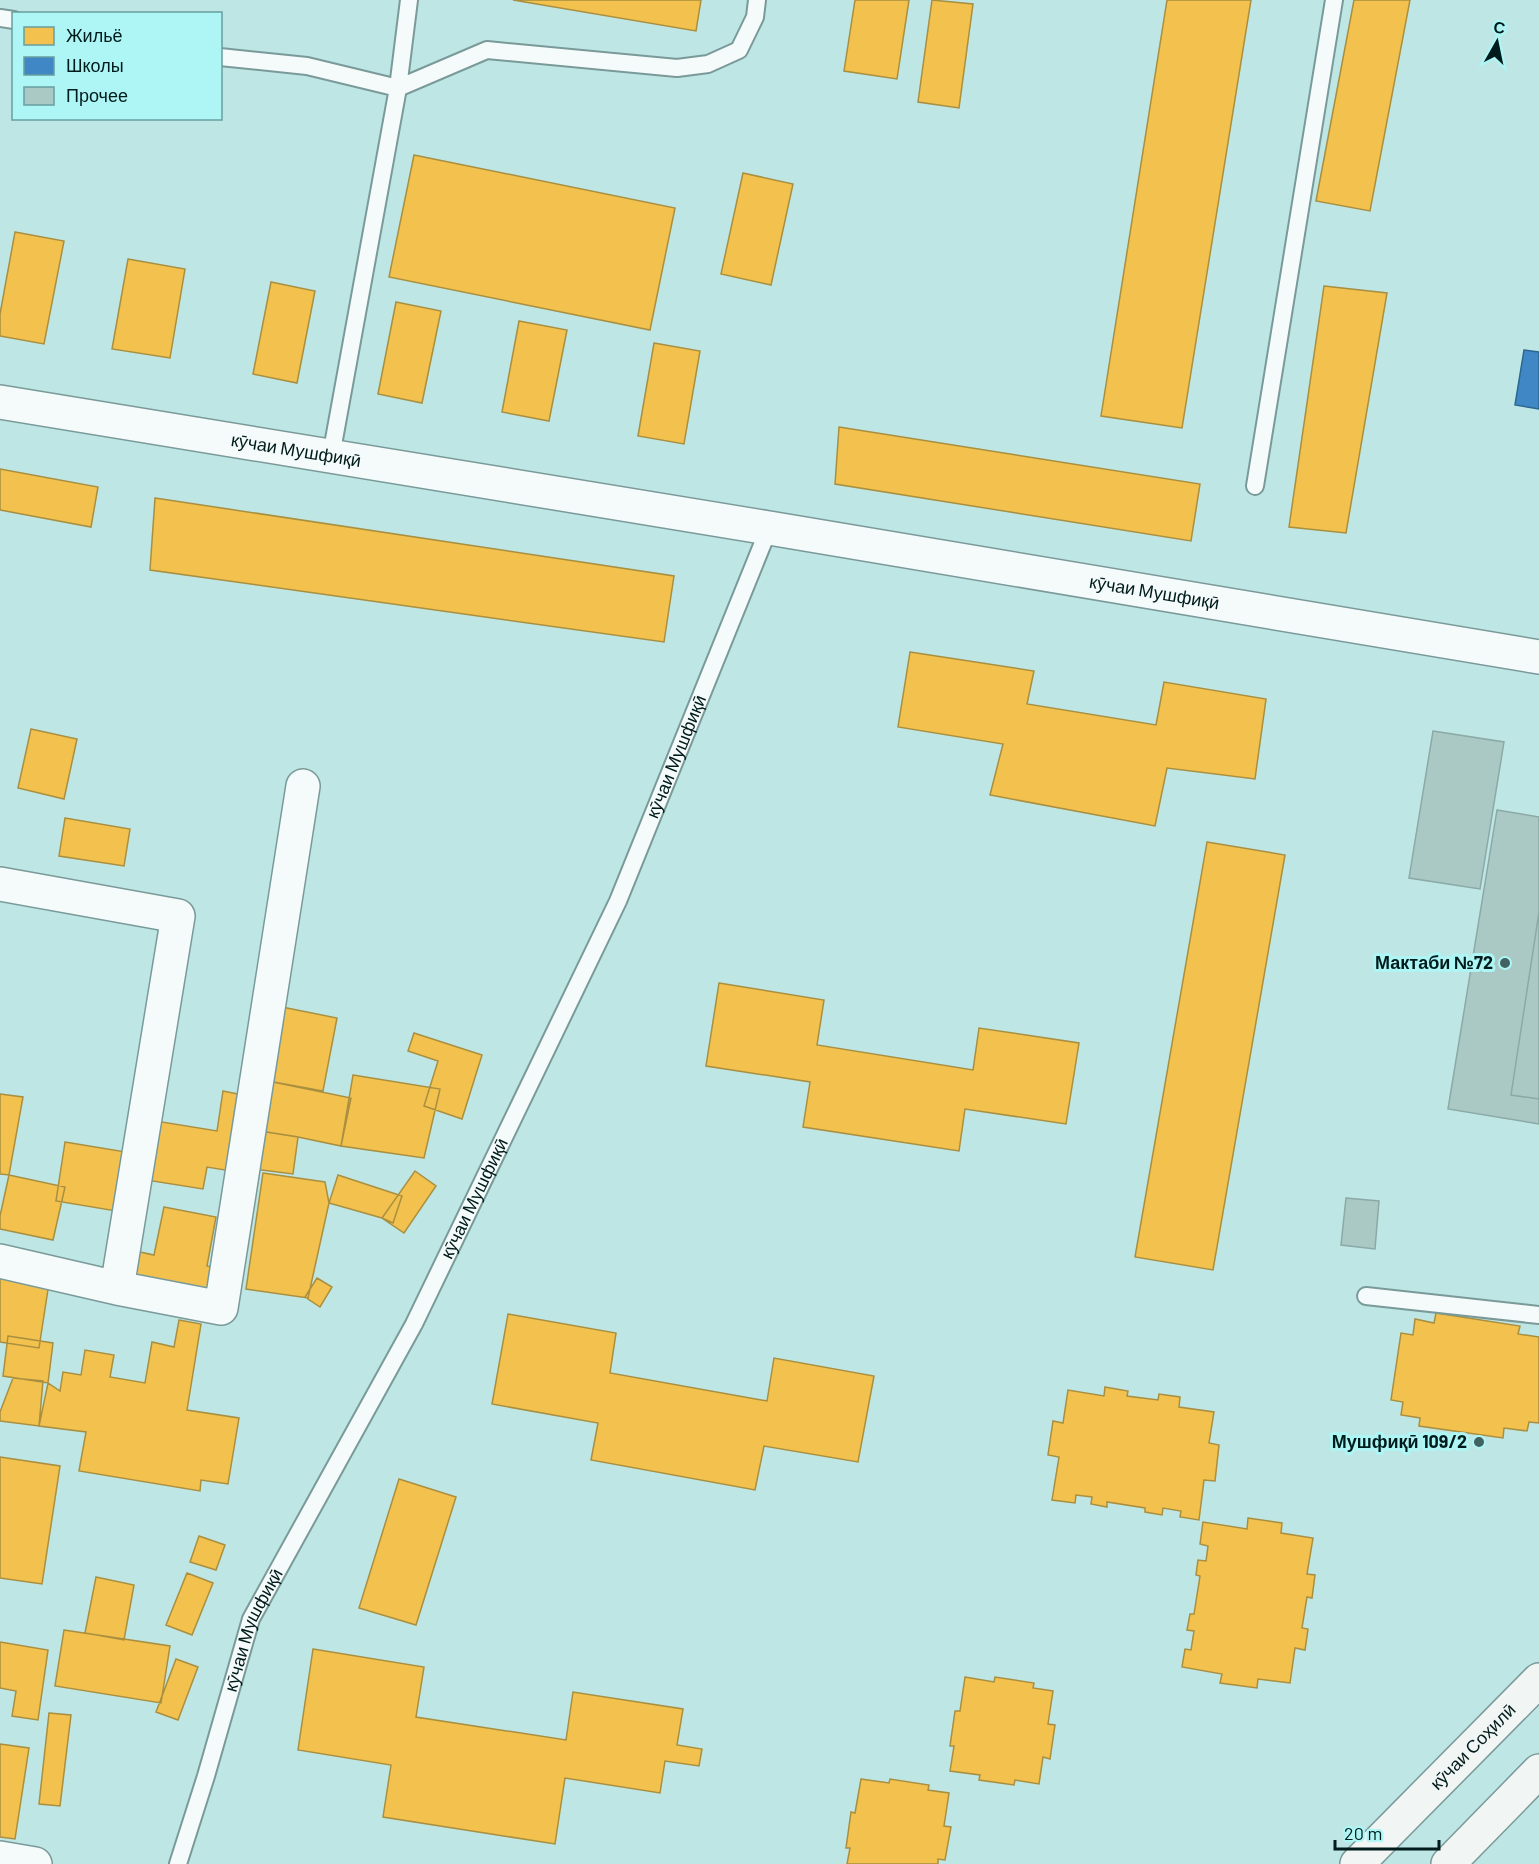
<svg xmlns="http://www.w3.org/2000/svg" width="1539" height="1864" font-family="Barlow,sans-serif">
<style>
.homes{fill:#f2c14e;stroke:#a98f3f;stroke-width:1.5}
.schools{fill:#3f88c5;stroke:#2c6792;stroke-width:1.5}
.building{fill:#aac9c5;stroke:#8ba9a5;stroke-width:1.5}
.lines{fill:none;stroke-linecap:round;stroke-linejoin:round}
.service-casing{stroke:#7a9a99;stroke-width:20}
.minor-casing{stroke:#7a9a99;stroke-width:36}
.tertiary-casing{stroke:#7a9a99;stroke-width:36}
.secondary-casing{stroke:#7a9a99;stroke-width:36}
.service{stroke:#f5fbfb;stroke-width:16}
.minor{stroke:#f5fbfb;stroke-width:33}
.tertiary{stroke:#f5fbfb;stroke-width:33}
.secondary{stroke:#f1f5f3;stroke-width:33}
.poi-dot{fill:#426262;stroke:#aef6f5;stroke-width:2}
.labels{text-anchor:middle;stroke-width:6;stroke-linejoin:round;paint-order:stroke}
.street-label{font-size:18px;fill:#001b1b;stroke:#aef6f5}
.poi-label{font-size:18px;font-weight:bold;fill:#001b1b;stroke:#aef6f5;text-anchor:end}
</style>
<rect width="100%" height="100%" fill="#bee6e5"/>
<!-- homes -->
<path class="homes" d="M513,0h188l-5,31z
M855,0h54l-12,79 -53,-8z
M932,0l41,4 -14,104 -41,-6z
M1167,0h84l-69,428 -81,-12z
M1354,0h56l-40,211 -54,-10z
M414,155l261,53 -25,122 -261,-53z
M743,173l50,11 -22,101 -50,-11z
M15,232l49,9 -20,103 -44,-8v-22z
M128,259l57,10 -15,89 -58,-9z
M271,282l44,9 -18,92 -44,-9z
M1324,286l63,7 -41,240 -57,-6z
M396,302l45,9 -19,92 -44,-9z
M519,321l48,9 -18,91 -47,-9z
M654,343l46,8 -16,93 -46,-8z
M839,427l361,57 -9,57 -356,-57z
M0,469l98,18 -7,40 -91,-17z
M155,498l519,78 -10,66 -514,-72z
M910,652l124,19 -7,33 129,21 8,-43 102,17 -11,80 -88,-11 -12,58 -165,-31 13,-51 -105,-17z
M31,729l46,10 -13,60 -46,-11z
M65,818l65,11 -6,37 -65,-10z
M1207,842l78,13 -72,415 -78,-13z
M719,983l105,17 -7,45 156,25 6,-42 100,15 -13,81 -101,-15 -6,42 -156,-24 7,-45 -104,-16z
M282,1007l55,11 -14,73 -55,-10z
M414,1033l68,22 -20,64 -38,-13 14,-45 -30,-10z
M353,1075l87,14 -16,69 -83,-12z
M268,1081l83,17 -10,48 -43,-9 -38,-6z
M223,1091l20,4 -12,76 -24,-4 -4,22 -57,-9 10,-59 61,10z
M0,1094l23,3 -14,78 -9,-1z
M260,1131l38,6 -5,37 -39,-5z
M65,1142l61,10 -10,59 -60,-10z
M415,1171l21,15 -32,47 -22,-15z
M263,1173l62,9 4,21 -21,95 -62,-9z
M9,1175l56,12 -12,53 -53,-11v-13z
M338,1175l64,21 -9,27 -11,-5 -53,-15z
M164,1207l52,10 -9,49 16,3 -6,31 -88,-17 6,-32 19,4z
M0,1276l49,7 -10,65 -39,-6z
M317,1278l15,9 -12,20 -15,-10z
M1436,1313l84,13 -2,8 21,3v86l-10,-1 -2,9 -23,-3 -1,10 -84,-12 1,-8 -19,-3 2,-13 -12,-2 10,-67 12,2 2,-16 19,4z
M508,1314l108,19 -6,40 157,28 7,-43 100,18 -16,86 -94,-16 -9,44 -164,-30 7,-37 -106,-19z
M179,1320l22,4 -14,86 52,8 -11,66 -27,-4 -1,11 -121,-20 7,-39 -47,-6 9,-43 12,8 3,-19 18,3 4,-25 29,5 -4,22 35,6 7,-41 22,5z
M8,1336l45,7 -5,40 -45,-7z
M13,1378l30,3 -4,45 -39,-5v-9z
M1105,1387l23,4 -1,5 31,4 1,-6 21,3 -1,10 35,5 -5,31 10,2 -4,36 -11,-1 -5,40 -19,-3 1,-6 -18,-3 -1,7 -17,-3v-4l-38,-6v5l-16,-3 1,-7 -16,-2 -1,8 -23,-3 7,-43 -11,-2 5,-34 10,2 5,-33 36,6z
M0,1457l60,9 -18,118 -42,-6z
M399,1479l57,18 -40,128 -57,-17z
M1248,1518l34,5 -1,10 32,5 -6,36 8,1 -3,23 -5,-1 -5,31 6,1 -3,21 -10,-2 -5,35 -32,-4 -1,9 -37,-5 2,-9 -40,-7 3,-18 6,1 3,-19 -7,-1 3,-16h4l6,-38 -4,-1 2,-15 8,1 2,-15 -8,-2 3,-22 44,7z
M199,1536l26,9 -9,25 -26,-8z
M187,1573l26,10 -21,52 -26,-10z
M96,1577l38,8 -10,55 -39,-7z
M64,1630l106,16 -9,57 -106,-17z
M0,1642l48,8 -10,70 -26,-4 4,-25 -16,-3z
M313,1649l111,18 -8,50 150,23 7,-48 110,17 -6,36 25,4 -3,17 -34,-5 -5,32 -95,-15 -10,66 -172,-27 8,-52 -93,-15z
M176,1659l22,8 -20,53 -22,-8z
M965,1677l29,5 1,-5 39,6 -1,5 20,3 -5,33 7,1 -5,34 -7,-2 -4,27 -24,-4 -1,5 -35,-5 1,-5 -30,-4 4,-25h-4l5,-35h5z
M49,1713l22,2 -11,91 -21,-2z
M0,1744l29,4 -14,91 -15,-2z
M861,1779l28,4 1,-4 39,6 -1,5 21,3 -5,33 7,1 -6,33 -7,-1v5h-91l3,-16h-4l5,-36 4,1z"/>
<!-- schools -->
<path class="schools" d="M1524,350l15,2v57l-24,-4z"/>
<!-- building -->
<path class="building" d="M1433,731l71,11 -24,147 -71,-11z
M1497,810l42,7v307l-91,-15z
M1539,912v187l-28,-4z
M1346,1198l33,3 -4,48 -34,-4z"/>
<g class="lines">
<defs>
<g id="service">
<path d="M409,0l-11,88 89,-38 190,18 31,-4 31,-14 16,-33 2,-17"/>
<path d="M0,18l14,2"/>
<path d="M220,57l87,9 91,22 -67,368"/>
<path d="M1255,486l79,-486"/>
<path d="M1366,1296l173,19"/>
<path id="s1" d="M178,1864l28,-88 45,-157 163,-295 204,-423 151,-373"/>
</g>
<path id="minor" d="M0,884l178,32 -61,372
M0,1261l117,27 104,20 82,-522
M0,1858l35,6"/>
<g id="tertiary">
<path id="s2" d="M0,402l769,126 770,129"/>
</g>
<g id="secondary">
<path id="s3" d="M1357,1864l182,-184"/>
<path d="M1448,1864l91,-93"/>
</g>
</defs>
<!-- service casing -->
<use href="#service" class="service-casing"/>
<!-- minor casing -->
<use href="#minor" class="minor-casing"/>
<!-- tertiary casing -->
<use href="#tertiary" class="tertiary-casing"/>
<!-- secondary casing -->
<use href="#secondary" class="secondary-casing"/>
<!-- service -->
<use href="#service" class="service"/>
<!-- minor -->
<use href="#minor" class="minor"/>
<!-- tertiary -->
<use href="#tertiary" class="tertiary"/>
<!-- secondary -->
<use href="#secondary" class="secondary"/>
</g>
<!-- markers -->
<g class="poi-dot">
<circle cx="1505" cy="963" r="6"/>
<circle cx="1479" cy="1442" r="6"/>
</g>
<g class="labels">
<!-- street labels -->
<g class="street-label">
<text dy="6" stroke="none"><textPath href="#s2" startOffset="300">кӯчаи Мушфиқӣ</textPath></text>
<text dy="6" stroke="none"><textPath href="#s2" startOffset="1170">кӯчаи Мушфиқӣ</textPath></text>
<text dy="6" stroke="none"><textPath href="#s1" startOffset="1218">кӯчаи Мушфиқӣ</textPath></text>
<text dy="6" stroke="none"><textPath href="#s1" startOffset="732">кӯчаи Мушфиқӣ</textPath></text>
<text dy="6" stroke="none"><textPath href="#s1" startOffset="246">кӯчаи Мушфиқӣ</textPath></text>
<text dy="6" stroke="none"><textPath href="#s3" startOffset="165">кӯчаи Соҳилӣ</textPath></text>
</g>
<!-- poi labels -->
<g class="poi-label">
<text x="1493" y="969">Мактаби №72</text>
<text x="1467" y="1448">Мушфиқӣ 109/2</text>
</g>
</g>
<!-- legend -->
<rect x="12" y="12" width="210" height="108" fill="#aef6f5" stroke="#689e9e" stroke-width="1.5"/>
<rect x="24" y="27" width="30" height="18" fill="#f2c14e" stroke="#689e9e" stroke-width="1.5"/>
<text x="66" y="42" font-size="18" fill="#001b1b">Жильё</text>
<rect x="24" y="57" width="30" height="18" fill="#3f88c5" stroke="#689e9e" stroke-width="1.5"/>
<text x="66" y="72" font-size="18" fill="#001b1b">Школы</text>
<rect x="24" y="87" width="30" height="18" fill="#aac9c5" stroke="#689e9e" stroke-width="1.5"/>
<text x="66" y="102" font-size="18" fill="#001b1b">Прочее</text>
<!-- north arrow -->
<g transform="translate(1497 42) rotate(9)" stroke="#aef6f5" stroke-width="4.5" paint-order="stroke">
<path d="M0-4.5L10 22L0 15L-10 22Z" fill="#001b1b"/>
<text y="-9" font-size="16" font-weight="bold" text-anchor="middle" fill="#001b1b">С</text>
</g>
<!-- scale -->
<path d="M1335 1840v9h104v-9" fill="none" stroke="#001b1b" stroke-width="3"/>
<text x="1344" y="1840" font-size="18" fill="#001b1b" stroke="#aef6f5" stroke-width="4.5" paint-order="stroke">20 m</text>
</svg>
